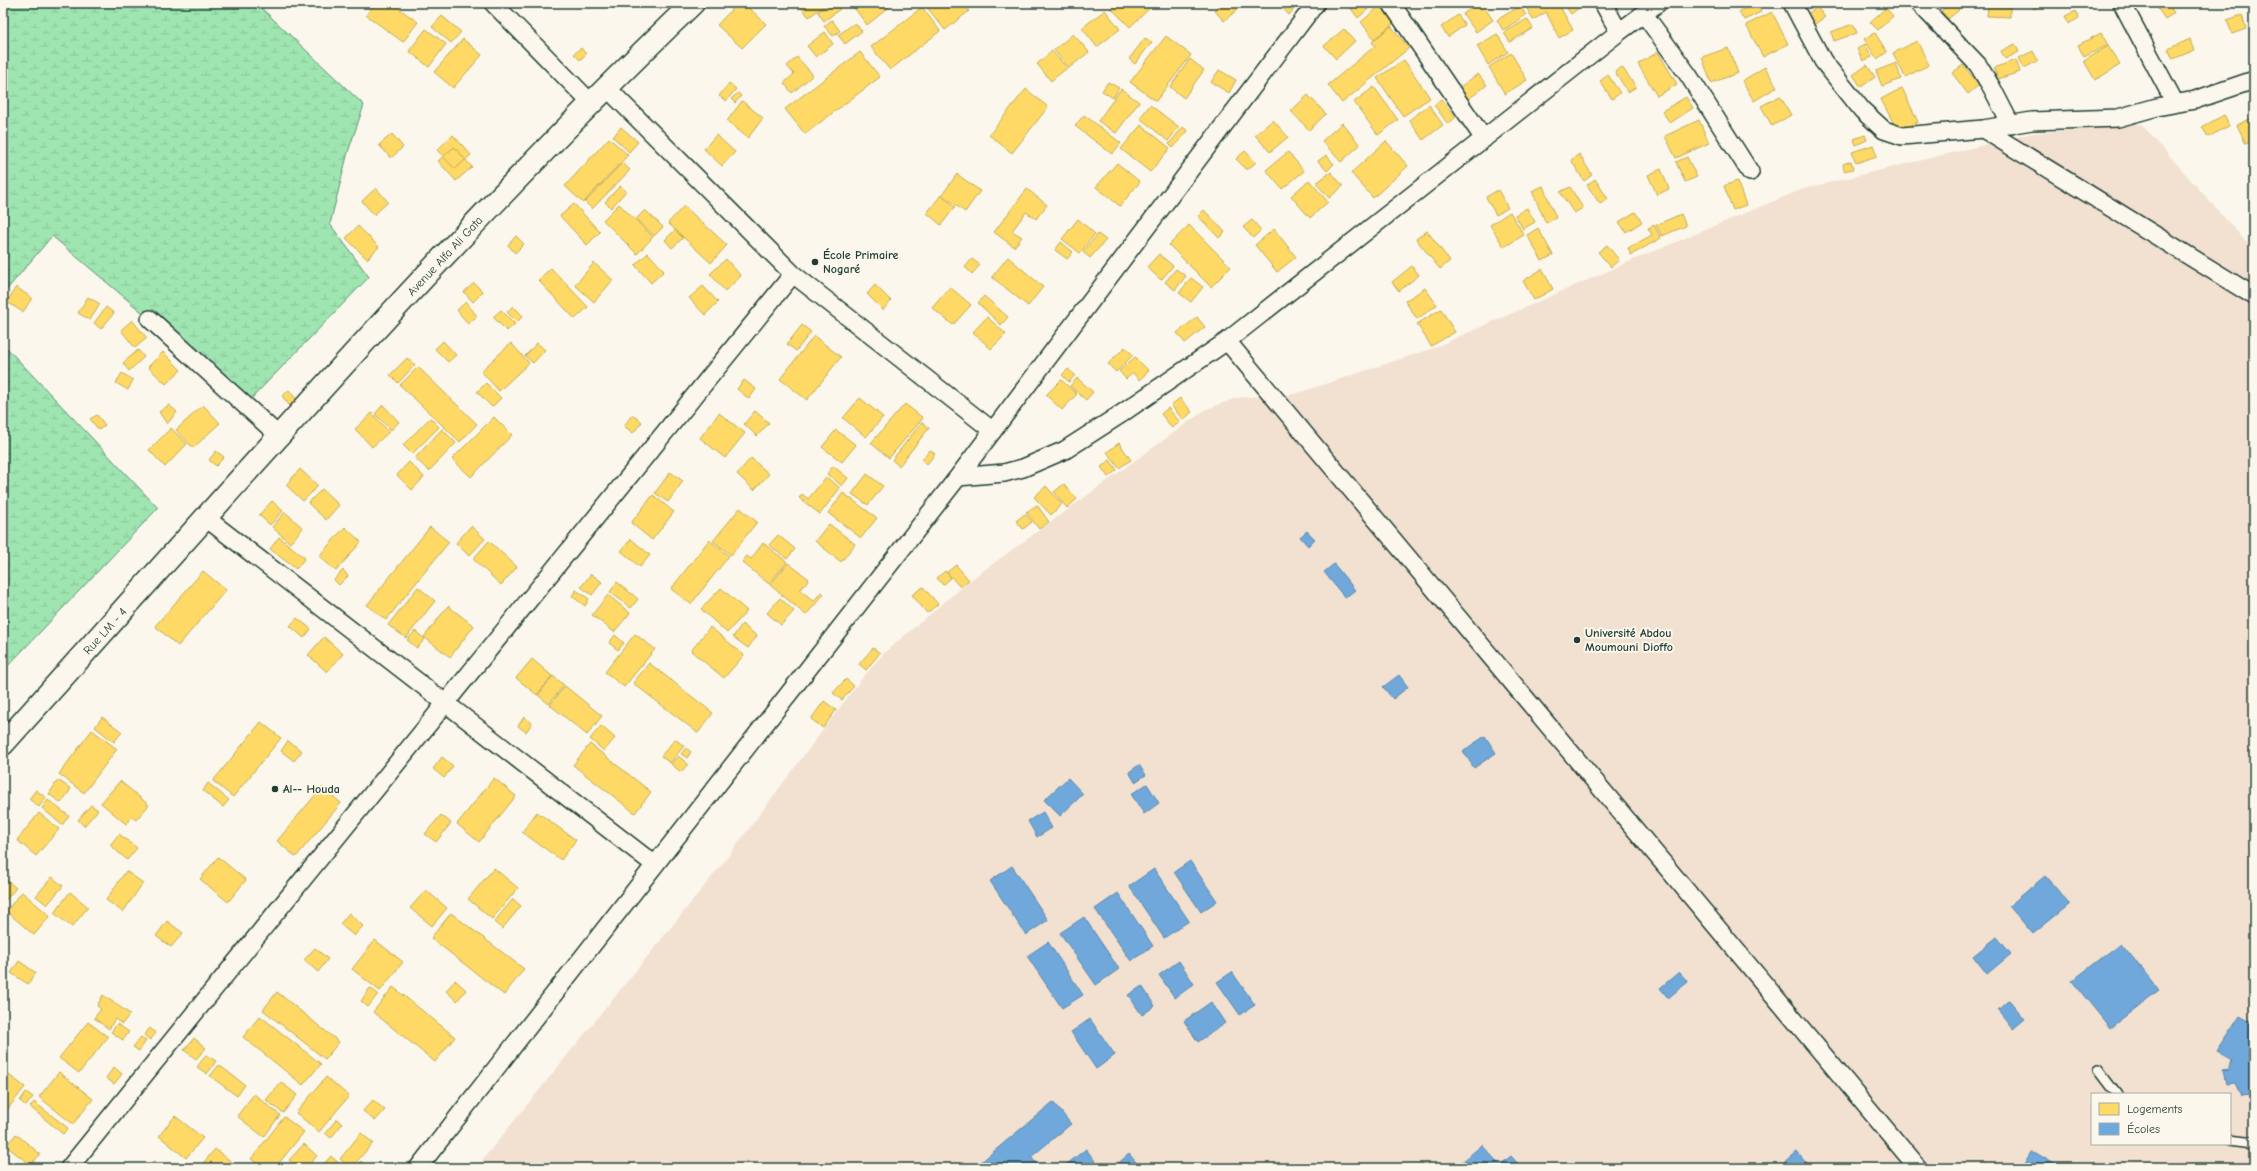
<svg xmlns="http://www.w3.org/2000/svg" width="2257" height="1171" font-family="'Comic Neue',sans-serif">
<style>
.built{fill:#f2e0d0;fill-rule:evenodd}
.wetland{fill:url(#wetland-marsh);stroke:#5f9172}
.homes{fill:#ffd966;stroke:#bcaa57}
.schools{fill:#6fa8dc;stroke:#5788aa}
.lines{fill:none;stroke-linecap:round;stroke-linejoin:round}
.lane-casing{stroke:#1f3d34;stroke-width:12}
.street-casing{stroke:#1f3d34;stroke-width:20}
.secondary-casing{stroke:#1f3d34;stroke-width:25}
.lane{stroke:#fbf7ec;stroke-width:9}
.street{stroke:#fbf7ec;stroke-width:17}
.secondary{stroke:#fbf7ec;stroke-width:22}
.poi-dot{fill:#1f3d34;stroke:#fbf7ec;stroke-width:1.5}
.labels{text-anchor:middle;stroke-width:4;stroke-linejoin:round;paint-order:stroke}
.poi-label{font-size:12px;font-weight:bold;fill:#1f3d34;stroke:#fbf7ec;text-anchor:start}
.street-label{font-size:12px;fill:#1f3d34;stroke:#fbf7ec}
</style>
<defs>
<pattern id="wetland-marsh" width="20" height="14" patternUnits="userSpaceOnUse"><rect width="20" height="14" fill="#9fe5b1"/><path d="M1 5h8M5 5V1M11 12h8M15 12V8" fill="none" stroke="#88c599"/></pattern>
</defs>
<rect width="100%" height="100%" fill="#fbf7ec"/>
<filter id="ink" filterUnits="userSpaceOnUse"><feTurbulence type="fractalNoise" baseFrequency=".025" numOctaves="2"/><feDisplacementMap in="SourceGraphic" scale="8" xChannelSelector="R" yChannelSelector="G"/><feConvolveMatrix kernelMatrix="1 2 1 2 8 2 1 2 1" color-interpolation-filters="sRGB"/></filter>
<g filter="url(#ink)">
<!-- built -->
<path class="built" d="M2141,124l113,127v917h-1778l248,-306 135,-180 25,-29 88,-74 233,-169 31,-12 59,-4 136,-45 202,-89 170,-71 230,-56zM2092,1094h138v50h-138z"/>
<!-- wetland -->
<path class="wetland" d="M3,3h253l108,102 -16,47 -18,72 39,53 -121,125 -196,-166 -49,58z
M3,344l155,164 -155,163z"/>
<!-- homes -->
<path class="homes" d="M265,3h9l-5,5z
M375,3h16l27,19 -15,20 -37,-27z
M738,3h6l22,21 -24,24 -25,-23z
M804,3h24l-19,14 -9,-11z
M831,3h5l4,6 -16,12 -6,-9z
M854,3h38l1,1 -26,21 -15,-20z
M930,3h33l6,8 -24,19 -19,-24z
M1117,3h38l-25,24 -19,-19z
M1223,3h22l-21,18 -10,-11z
M1278,3h21l-10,12z
M1347,3h28l-17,15z
M1479,3h2l12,17 -17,12 -13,-18z
M1524,3h34l15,27 -14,8 -13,-26 -13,8z
M1563,3h22l-14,11z
M1757,3l4,9 -17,8 -5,-9z
M1799,3h13l-9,6z
M1951,3h3l5,7 -11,9 -7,-8z
M2031,3h15l-12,6z
M2154,3h14l6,10 -9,6z
M1380,6l14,17 -20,16 -13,-17z
M1520,6l6,9 -23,15 -6,-10z
M1988,6l22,1v10l-23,-1z
M922,7l18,24 -50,39 -19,-23z
M1817,7l8,10 -13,9 -7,-10z
M1886,8l7,8 -15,14 -8,-8z
M1105,10l15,19 -23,18 -15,-19z
M2076,11l3,7 -11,6 -3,-8z
M1772,12l16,32 -25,13 -17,-32z
M1458,15l7,10 -17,12 -7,-10z
M2242,15l4,14 -14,5 -5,-14z
M442,16l19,16 -10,11 -19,-16z
M1527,19l6,9 -23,14 -6,-9z
M832,20l8,11 -7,5 -9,-10z
M855,23l7,8 -17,13 -7,-9z
M1853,24l4,9 -23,8 -3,-9z
M1391,26l18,22 -67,55 -14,-18 47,-39 -3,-4z
M426,29l20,15 -17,23 -20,-16z
M1344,29l11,12 -19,18 -12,-13z
M2254,29v12l-5,-9z
M825,32l8,12 -17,13 -9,-11z
M1875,33l12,19 -10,7 -13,-20z
M2101,33l7,12 -24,12 -6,-12z
M1073,34l16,18 -20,16 -15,-18z
M1497,34l11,18 -20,13 -11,-19z
M1166,36l25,19 -35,46 -26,-19z
M1145,38l7,4 -17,22 -6,-5z
M463,39l19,16 -29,33 -19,-16z
M2190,39l5,11 -22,9 -5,-10z
M1917,41l12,24 -24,12 -12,-24z
M1865,44l7,13 -9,4 -6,-12z
M2015,44l4,8 -14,7 -4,-8z
M2108,46l12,19 -25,15 -11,-19z
M581,48l5,6 -6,6 -6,-6z
M1728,48l10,25 -27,10 -9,-26z
M1052,51l15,17 -16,13 -14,-17z
M2033,51l5,10 -14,7 -5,-10z
M860,52l20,25 -75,57 -20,-25z
M1658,52l19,32 -20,12 -19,-32z
M1511,53l16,27 -22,14 -16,-27z
M797,57l16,18 -21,18 -8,-10 10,-9 -7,-8z
M1190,59l14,11 -20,28 -14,-11z
M1404,60l26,38 -27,18 -26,-38z
M2016,60l4,12 -22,7 -4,-11z
M1896,63l5,16 -19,7 -6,-15z
M1867,65l8,12 -14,10 -8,-12z
M1963,65l16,20 -11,9 -16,-21z
M1622,67l14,20 -8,5 -13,-20z
M1765,67l12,20 -23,14 -12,-20z
M1219,70l17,10 -7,13 -18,-11z
M1478,74l9,11 -21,16 -9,-12z
M1608,75l12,18 -8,6 -12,-18z
M1108,82l11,6 -6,10 -11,-7z
M729,83l7,6 -10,12 -7,-5z
M1374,87l24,33 -20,15 -24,-33z
M1902,88l16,34 -20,10 -17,-33z
M1026,89l22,18 -36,46 -23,-18z
M1121,89l18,13 -23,31 -18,-12z
M738,93l3,3 -6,7 -4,-4z
M1308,95l18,19 -17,16 -18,-19z
M1780,96l11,19 -19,11 -11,-20z
M1686,97l7,11 -23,15 -8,-12z
M1441,99l15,18 -8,7 -14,-19z
M742,101l21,17 -15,20 -21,-17z
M1150,105l29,22 -11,14 -28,-23z
M1429,105l14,20 -20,15 -14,-20z
M1084,115l37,28 -9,11 -37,-28z
M2224,115l5,11 -21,11 -6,-10z
M2254,117v23l-8,4 -9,-19z
M1273,120l15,17 -18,15 -15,-17z
M1699,120l10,23 -33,15 -11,-22z
M1342,123l18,22 -19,17 -19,-21z
M1141,125l29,23 -20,24 -29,-23z
M621,127l17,15 -9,10 -16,-15z
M1183,127l5,4 -15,17 -4,-4z
M392,134l11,13 -12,11 -12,-13z
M453,135l18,20 -16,14 -18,-19z
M716,135l19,17 -13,14 -18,-17z
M1865,135l2,5 -11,5 -2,-6z
M609,138l19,17 -45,48 -18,-17z
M1386,141l22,25 -35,32 -22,-25z
M1873,145l4,11 -21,7 -4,-11z
M454,147l18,20 -16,14 -18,-20z
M1245,151l11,11 -9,8 -11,-11z
M1288,152l16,19 -22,18 -16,-19z
M1579,154l13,21 -8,6 -13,-21z
M1326,155l8,9 -7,7 -9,-10z
M1687,157l10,20 -12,5 -9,-20z
M1851,161l2,8 -9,2 -1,-7z
M622,163l8,7 -38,39 -7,-7z
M1117,163l23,19 -20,24 -24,-19z
M1661,169l8,20 -12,6 -9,-20z
M1331,172l12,14 -14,12 -13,-15z
M957,174l23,17 -15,21 -23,-17z
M1595,179l13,20 -8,5 -13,-19z
M1309,180l19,22 -18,16 -19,-22z
M1737,181l9,24 -13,5 -9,-24z
M620,186l6,5 -15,17 -6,-6z
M1543,186l13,32 -10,5 -14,-32z
M1570,187l13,21 -9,5 -14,-21z
M376,188l12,14 -14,13 -12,-14z
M1027,189l20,16 -11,14 -10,-7 -14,19 10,6 -8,10 -20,-15z
M1498,190l10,18 -12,7 -10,-18z
M941,195l14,12 -14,18 -14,-12z
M574,204l26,28 -13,13 -27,-29z
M619,204l34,33 -16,17 -34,-34z
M684,206l43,39 -16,18 -43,-40z
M1527,208l8,14 -12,7 -8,-14z
M645,210l18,17 -9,9 -18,-17z
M1204,210l21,22 -6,6 -21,-22z
M1510,212l14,23 -20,12 -14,-22z
M1635,212l7,10 -16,10 -7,-10z
M1681,214l5,12 -24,10 -6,-11z
M1078,219l17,15 -15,19 -18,-14z
M1252,220l9,10 -8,8 -10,-11z
M1189,225l42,42 -20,20 -42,-42z
M1654,225l7,13 -30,17 -3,-7 24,-13 -4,-7z
M358,226l21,21 -12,12 -21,-21z
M1538,228l15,27 -11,6 -15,-26z
M1274,229l22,28 -19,15 -22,-27z
M675,230l8,8 -11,10 -7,-8z
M1427,231l23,30 -10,8 -24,-30z
M1098,234l8,6 -16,18 -7,-6z
M516,236l8,8 -9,9 -7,-8z
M1061,242l12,10 -6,7 -12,-9z
M1607,245l12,15 -8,7 -13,-15z
M648,253l16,18 -13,12 -16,-18z
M1159,254l14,12 -12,14 -14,-13z
M1008,257l35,30 -15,19 -36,-29z
M726,259l15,17 -16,15 -15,-17z
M972,259l8,6 -8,9 -7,-7z
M594,263l19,17 -19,22 -19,-17z
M1412,266l7,9 -20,16 -7,-9z
M551,268l37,39 -13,12 -37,-39z
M1176,269l10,7 -11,14 -10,-8z
M1542,269l11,20 -19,11 -11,-19z
M1191,278l12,9 -12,15 -12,-9z
M474,283l9,9 -10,10 -9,-10z
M875,285l16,16 -8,9 -16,-16z
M703,286l15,16 -13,13 -16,-17z
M16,287l16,11 -9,14 -16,-10z
M950,287l21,18 -18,20 -21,-17z
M1425,288l12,17 -20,14 -12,-18z
M984,296l24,21 -7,8 -23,-22z
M88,297l12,7 -10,16 -12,-7z
M466,302l11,14 -9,8 -11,-14z
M513,306l10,10 -6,6 -10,-10z
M106,307l8,6 -13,16 -7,-6z
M1441,309l14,23 -24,14 -14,-22z
M501,310l14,14 -8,7 -14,-14z
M987,317l19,17 -15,15 -18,-17z
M1197,317l8,10 -20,16 -8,-10z
M132,320l15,18 -12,10 -14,-18z
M802,325l9,7 -15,19 -9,-7z
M814,336l27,21 -34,43 -27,-21z
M443,341l13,14 -8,7 -13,-13z
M511,343l18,20 -30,28 -18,-20z
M537,343l8,7 -12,13 -8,-7z
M1125,347l8,8 -17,17 -8,-8z
M138,350l6,7 -15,14 -6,-8z
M163,352l18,18 -15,14 -18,-17z
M1135,357l14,14 -10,9 -6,-7 -7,6 -7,-8z
M407,358l8,7 -17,18 -8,-8z
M418,367l59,57 -17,18 -60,-57z
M1068,369l7,6 -6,7 -7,-7z
M122,373l11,7 -5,10 -12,-7z
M1077,378l16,14 -7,8 -16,-14z
M744,380l12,9 -7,10 -12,-10z
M1061,380l16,14 -15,16 -16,-15z
M486,383l15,15 -9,9 -15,-15z
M289,390l8,10 -7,6 -8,-10z
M860,398l23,19 -17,20 -23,-19z
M1180,398l12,14 -9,8 -12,-15z
M905,404l18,14 -34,40 -18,-15z
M169,405l8,7 -10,12 -8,-12z
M203,405l17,18 -27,25 -17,-18z
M383,405l16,17 -8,8 -16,-16z
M1168,408l12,14 -8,6 -11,-14z
M755,411l14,12 -12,13 -13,-12z
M372,413l17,19 -17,15 -17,-18z
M719,413l26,20 -20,25 -25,-20z
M97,415l8,10 -6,5 -9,-11z
M632,415l10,7 -9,11 -9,-7z
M494,417l18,18 -41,42 -19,-18z
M430,418l9,9 -27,27 -9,-9z
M922,422l7,6 -30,38 -7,-6z
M171,428l16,16 -22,23 -16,-17z
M442,429l14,14 -27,28 -14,-13z
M836,430l20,15 -14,17 -20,-15z
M1119,443l12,17 -12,8 -12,-16z
M930,450l5,4 -8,10 -5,-4z
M216,451l8,6 -8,9 -7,-6z
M751,458l18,16 -15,16 -17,-16z
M1110,460l7,10 -9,7 -7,-10z
M409,462l15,15 -12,13 -15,-15z
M833,466l15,12 -6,8 -15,-12z
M300,469l18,17 -15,15 -17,-16z
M670,472l13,9 -15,21 -13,-9z
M867,474l16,12 -15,19 -16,-11z
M826,477l14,11 -20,26 -21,-16 3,-4 6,5z
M1064,484l13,15 -10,9 -13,-16z
M1046,486l16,18 -11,11 -17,-18z
M322,489l17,16 -13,15 -18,-17z
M843,493l34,25 -16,20 -33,-25z
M653,495l21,17 -22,28 -21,-17z
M272,501l11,10 -13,14 -11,-10z
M1037,505l12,17 -10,7 -13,-17z
M740,508l17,14 -26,33 -18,-14z
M285,512l18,16 -13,15 -18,-16z
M1025,514l7,8 -9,7 -7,-8z
M829,524l26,20 -14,18 -26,-21z
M471,526l14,13 -16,17 -13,-13z
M345,527l16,15 -25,29 -17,-15z
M430,527l19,15 -63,78 -19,-15z
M778,535l17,14 -8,10 -18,-14z
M279,537l26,21 -9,11 -26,-20z
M631,539l19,16 -10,12 -19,-16z
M709,540l20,16 -38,48 -20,-15z
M489,541l28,26 -16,18 -28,-26z
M763,543l24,19 -18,22 -27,-22 5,-6 4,3z
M788,563l21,16 -9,11 14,11 7,-9 3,2 -18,21 -36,-30z
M956,565l13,15 -9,7 -13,-15z
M343,570l5,6 -9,9 -5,-5z
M203,571l23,19 -48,56 -23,-20z
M945,571l6,7 -8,7 -6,-7z
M591,574l11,8 -10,13 -11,-8z
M617,582l21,17 -7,9 -21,-16z
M418,587l17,14 -29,37 -18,-13z
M923,587l15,17 -11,9 -15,-18z
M721,588l26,23 -20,22 -26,-24z
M576,590l13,9 -4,7 -13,-10z
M608,595l22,18 -16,19 -22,-17z
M780,598l14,13 -13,14 -14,-12z
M448,606l26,20 -24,31 -26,-20z
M297,618l14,11 -7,9 -14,-12z
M742,624l15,12 -9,12 -15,-11z
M710,627l34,28 -20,23 -33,-27z
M415,631l10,8 -8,9 -10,-8z
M635,634l20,15 -31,38 -19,-15z
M615,635l9,8 -6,7 -9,-7z
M324,637l19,17 -16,18 -19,-17z
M873,648l7,5 -14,17 -7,-6z
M532,659l20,17 -15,19 -21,-17z
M649,663l64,50 -15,20 -65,-50z
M553,676l11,9 -15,19 -11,-9z
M846,679l8,7 -12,14 -9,-7z
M565,686l37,30 -15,19 -37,-30z
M824,701l12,9 -13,18 -12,-9z
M102,717l20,15 -8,10 -19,-15z
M524,717l8,6 -6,9 -8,-6z
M261,722l20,16 -48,59 -20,-16z
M601,726l14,12 -11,13 -14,-12z
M92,730l25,19 -33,44 -25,-19z
M675,739l9,7 -14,17 -9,-7z
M288,741l14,10 -8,10 -13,-10z
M590,744l61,48 -16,21 -62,-48z
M686,748l5,4 -4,6 -6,-4z
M678,756l10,8 -7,8 -10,-8z
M442,757l11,9 -9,12 -11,-9z
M494,778l22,18 -37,46 -22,-18z
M58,780l13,9 -10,14 -12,-9z
M120,781l29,24 -13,15 -4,-3 -6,7 -25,-21z
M208,783l21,17 -6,7 -20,-16z
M322,787l19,16 -45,54 -19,-16z
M36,790l10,8 -7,9 -10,-8z
M48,800l21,16 -7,9 -20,-17z
M91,805l7,5 -14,16 -6,-6z
M537,812l39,28 -15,20 -39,-28z
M39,813l20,16 -23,27 -19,-16z
M441,815l10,8 -15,19 -11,-8z
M119,834l18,14 -10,12 -17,-15z
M218,857l28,23 -18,22 -28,-23z
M3,865l5,4 -5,7z
M494,868l24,20 -26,31 -24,-20z
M126,871l17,12 -20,29 -17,-12z
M3,877l13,11 -13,15z
M52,877l11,9 -16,19 -11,-9z
M426,890l21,18 -15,18 -22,-18z
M22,892l28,24 -16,19 -28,-24z
M70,892l18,15 -16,20 -18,-14z
M513,899l8,7 -19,23 -8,-7z
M349,913l14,13 -9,10 -14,-12z
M451,913l73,56 -20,26 -73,-57z
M167,921l16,12 -12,14 -15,-11z
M375,940l28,22 -23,29 -28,-22z
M315,948l13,11 -10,13 -14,-12z
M19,961l17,12 -8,11 -17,-11z
M455,980l11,10 -9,11 -11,-10z
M393,987l62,50 -20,25 -62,-50z
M370,988l8,6 -10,13 -7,-6z
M277,992l62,50 -14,17 -62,-49z
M103,995l27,19 -8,10 -7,-5 -6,10 -15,-11 7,-9 -4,-3z
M260,1016l61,48 -18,21 -60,-48z
M88,1022l20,15 -29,36 -20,-15z
M117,1024l12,8 -6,8 -12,-8z
M150,1028l6,5 -6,7 -6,-5z
M141,1037l5,4 -7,10 -6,-4z
M194,1038l12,10 -10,11 -12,-9z
M206,1055l10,6 -9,13 -10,-7z
M219,1065l26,20 -8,11 -27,-20z
M114,1067l8,7 -8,10 -8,-6z
M5,1072l20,15 -22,28v-41z
M59,1072l34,27 -20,25 -34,-27z
M326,1077l23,19 -30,36 -23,-19z
M281,1082l16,13 -14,18 -17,-13z
M26,1092l7,5 -7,9 -6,-5z
M254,1094l26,21 -16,22 -27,-21z
M373,1100l12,10 -10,11 -12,-10z
M34,1102l34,26 -5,6 -33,-27z
M175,1116l28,22 -17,20 -27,-22z
M284,1117l20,15 -29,36h-12l-12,-9z
M337,1119l5,5 -11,14 -6,-5z
M361,1133l12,10 -22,25 -11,-9z
M16,1134l24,20 -9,11 -25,-19z
M304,1144l13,12 -11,12h-9l-8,-8z
M215,1149l22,17 -1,2h-37z
M331,1156l13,12h-24z
M361,1161l4,4 -3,3h-7z"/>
<!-- schools -->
<path class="schools" d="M1307,531l8,8 -7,7 -8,-9z
M1334,564l21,26 -10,8 -21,-26z
M1399,675l9,12 -15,12 -10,-12z
M1485,736l11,17 -22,15 -11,-17z
M1139,765l7,10 -11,7 -6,-10z
M1068,778l15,16 -23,22 -16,-16z
M1147,784l12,19 -15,11 -13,-20z
M1043,812l9,16 -15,9 -9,-16z
M1190,861l27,40 -16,11 -27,-40z
M1012,866l36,54 -22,15 -36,-54z
M1154,869l35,52 -25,17 -35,-52z
M2045,876l25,28 -37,30 -24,-28z
M1118,893l35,53 -22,15 -36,-52z
M1084,917l35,52 -23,16 -36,-52z
M1997,937l14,17 -24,20 -14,-18z
M1048,942l35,53 -21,13 -35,-52z
M2121,943l38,47 -49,38 -38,-47z
M1179,961l15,23 -19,14 -16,-23z
M1232,972l23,33 -15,10 -23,-33z
M1679,972l9,10 -20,16 -8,-10z
M1142,986l13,20 -13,9 -14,-20z
M2009,1000l16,19 -12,10 -15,-19z
M1211,1002l14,21 -27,19 -14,-21z
M2240,1015l14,8v78l-4,-7 -9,1 -6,-13 -9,1 -3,-13 6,-1 3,-9 -16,-9z
M1090,1019l25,36 -19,14 -25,-37z
M1053,1102l18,22 -40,33 9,11h-66z
M1482,1145l18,20 11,-9 11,12h-67z
M1086,1149l14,19h-38z
M2031,1150l30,18h-28l-9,-6z
M1797,1152l13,16h-32z
M1129,1154l12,14h-24l-2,-2z"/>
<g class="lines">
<defs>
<path id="lane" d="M2098,1069l19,25
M2230,1142l24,3"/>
<path id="street" d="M493,3l98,100
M1391,3l93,136
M1603,3l16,29
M1792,3l31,58 39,49 22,20 18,6 81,-7 49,-8 86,-3 39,-11 38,-7 59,-20
M1919,3l59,62 14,23 19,37
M2122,3l53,100
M1644,14l45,62 61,96
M606,87l187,187 200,157
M1983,129l271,167
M150,319l129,117
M1227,341l691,827
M958,477l46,-4 19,-5 42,-18 56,-36 106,-73 392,-309 39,-29
M206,518l449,347
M69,1168l724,-894
M418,1168l540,-691 358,-474"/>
<path id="secondary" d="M3,744c226,-251 447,-508 690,-741"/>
</defs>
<!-- lane casing -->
<use href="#lane" class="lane-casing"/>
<!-- street casing -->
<use href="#street" class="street-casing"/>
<!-- secondary casing -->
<use href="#secondary" class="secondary-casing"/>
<!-- lane -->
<use href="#lane" class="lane"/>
<!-- street -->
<use href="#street" class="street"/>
<!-- secondary -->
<use href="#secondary" class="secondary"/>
</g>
</g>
<!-- markers -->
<g class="poi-dot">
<circle cx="815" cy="262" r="4"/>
<circle cx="1577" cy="640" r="4"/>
<circle cx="275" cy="789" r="4"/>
</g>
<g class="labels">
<!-- poi labels -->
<g class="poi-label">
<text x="823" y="259">École Primaire<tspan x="823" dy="14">Nogaré</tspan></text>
<text x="1585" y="637">Université Abdou<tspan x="1585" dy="14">Moumouni Dioffo</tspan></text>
<text x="283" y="793">Al-- Houda</text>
</g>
<!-- street labels -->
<g class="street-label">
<text transform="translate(445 256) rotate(-47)" y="4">Avenue Alfa Ali Gata</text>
<text transform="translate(105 631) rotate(-48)" y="4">Rue LM - 4</text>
</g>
</g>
<!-- margin -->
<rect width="2257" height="1171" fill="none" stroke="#fbf7ec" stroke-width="16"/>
<rect x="8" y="8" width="2241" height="1155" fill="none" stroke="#1f3d34" stroke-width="1.5" filter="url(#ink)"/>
<!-- legend -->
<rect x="2091" y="1093" width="140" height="52" fill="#fbf7ec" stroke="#a3ada2"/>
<rect x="2099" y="1103" width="20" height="12" fill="#ffd966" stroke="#a3ada2"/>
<text x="2127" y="1113" font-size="12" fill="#1f3d34">Logements</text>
<rect x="2099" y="1123" width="20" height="12" fill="#6fa8dc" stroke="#a3ada2"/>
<text x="2127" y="1133" font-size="12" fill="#1f3d34">Écoles</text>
</svg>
